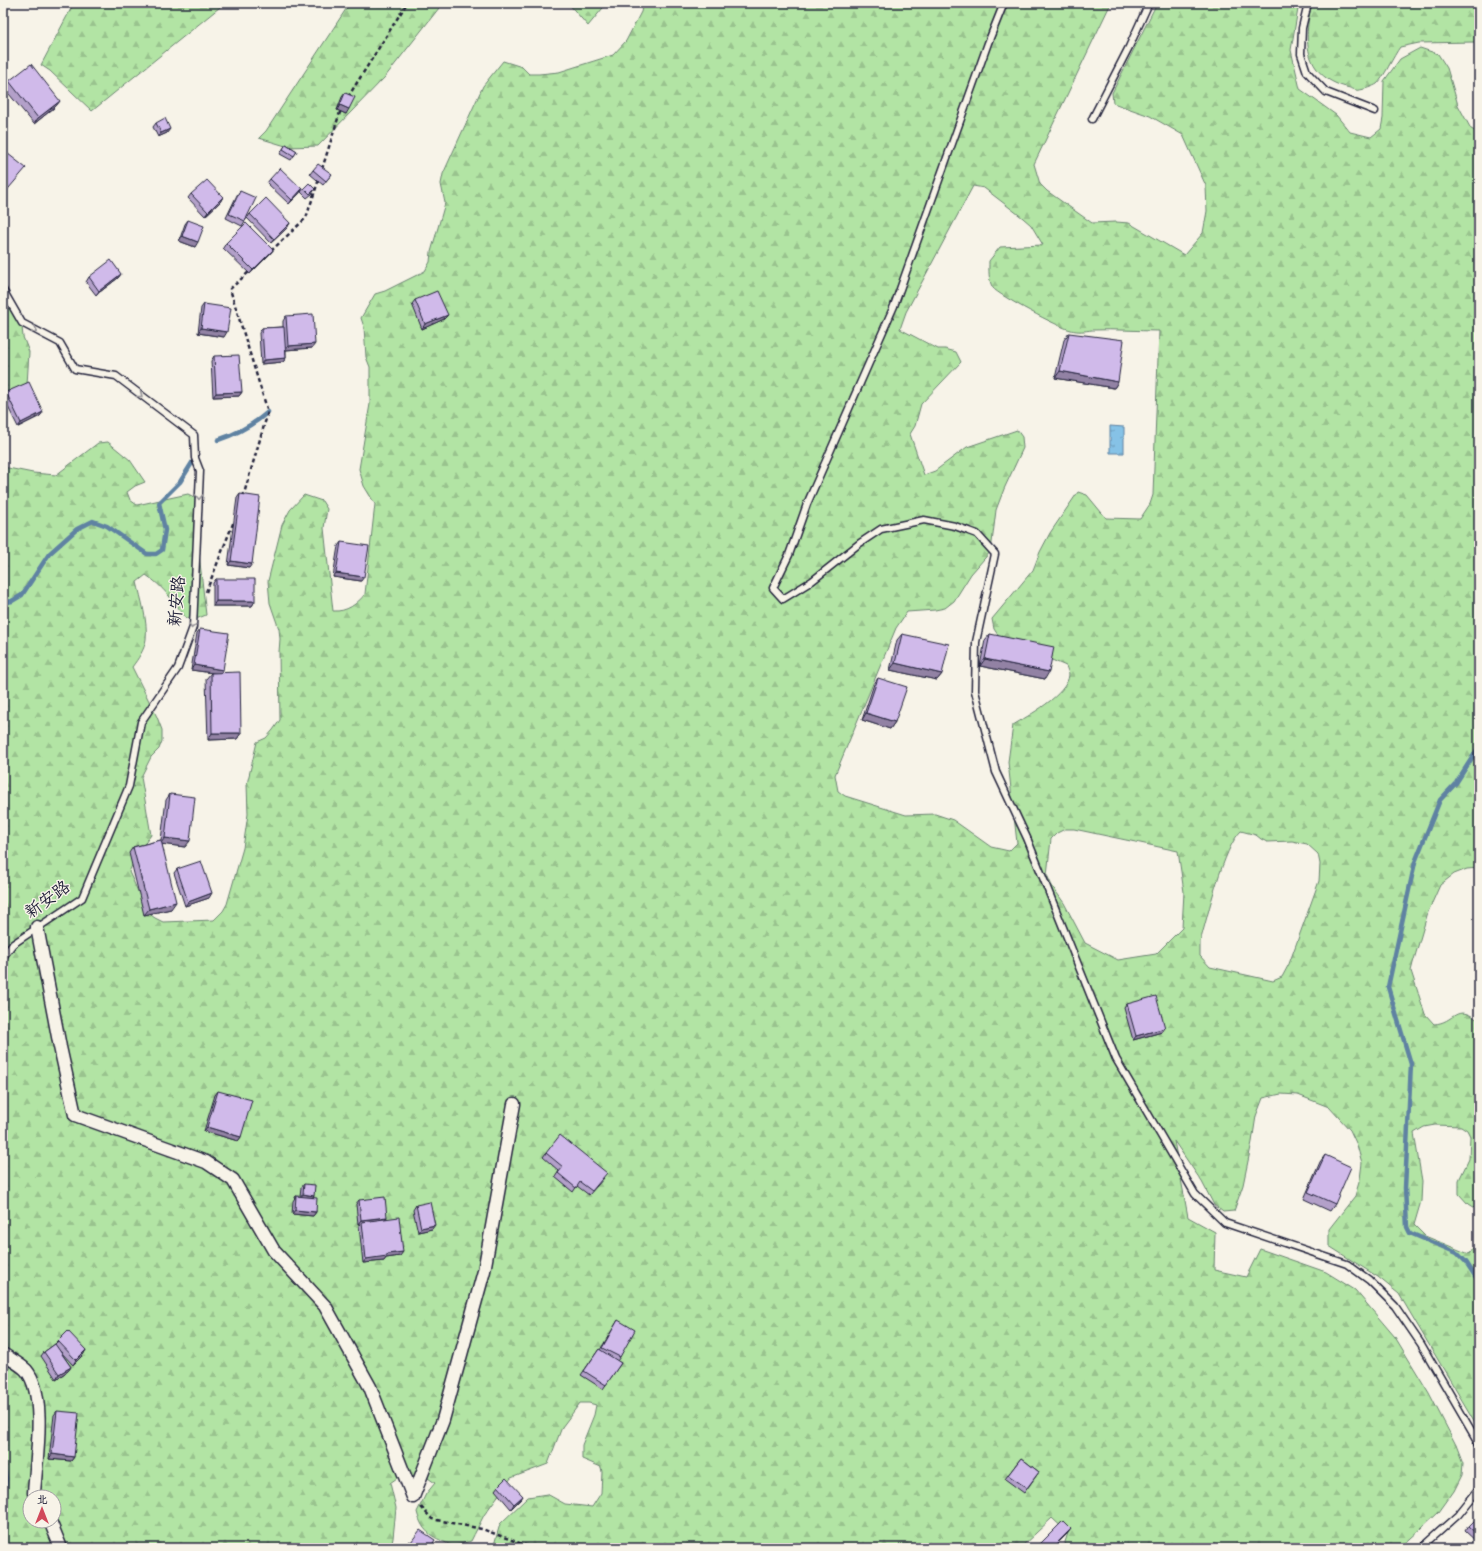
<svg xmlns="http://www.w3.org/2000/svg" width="1482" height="1551" font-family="'Indie Flower','LXGW WenKai TC',sans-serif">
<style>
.forest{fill:url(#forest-firs);stroke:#6a8370;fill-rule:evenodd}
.water{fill:url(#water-ripples);stroke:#5e82a2}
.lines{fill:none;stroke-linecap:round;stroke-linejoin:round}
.stream{stroke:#5e82a2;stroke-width:4.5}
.service-casing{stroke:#22223b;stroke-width:9}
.minor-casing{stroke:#22223b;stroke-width:15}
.path{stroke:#22223b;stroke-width:2.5;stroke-dasharray:4 3;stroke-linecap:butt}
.service{stroke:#f7f3e8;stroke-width:6}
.minor{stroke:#f7f3e8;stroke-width:12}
.wall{fill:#b3a0c9;stroke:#22223b}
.shaded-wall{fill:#9282a4;stroke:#22223b}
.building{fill:#d0baea;stroke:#22223b}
.oneway{stroke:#97959a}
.labels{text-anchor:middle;stroke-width:3;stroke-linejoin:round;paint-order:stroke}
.street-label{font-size:17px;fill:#22223b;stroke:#f7f3e8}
</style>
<defs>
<pattern id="forest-firs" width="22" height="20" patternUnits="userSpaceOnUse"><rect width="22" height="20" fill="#b2e4a4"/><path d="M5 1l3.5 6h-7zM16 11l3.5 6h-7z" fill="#99c38e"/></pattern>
<pattern id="water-ripples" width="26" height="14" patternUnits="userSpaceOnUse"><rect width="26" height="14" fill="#86c2e6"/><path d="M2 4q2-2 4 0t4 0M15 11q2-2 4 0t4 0" fill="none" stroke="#73a6c6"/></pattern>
</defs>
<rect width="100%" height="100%" fill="#f7f3e8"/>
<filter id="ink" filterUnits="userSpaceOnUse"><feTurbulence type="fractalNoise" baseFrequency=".025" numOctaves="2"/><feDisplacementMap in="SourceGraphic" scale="8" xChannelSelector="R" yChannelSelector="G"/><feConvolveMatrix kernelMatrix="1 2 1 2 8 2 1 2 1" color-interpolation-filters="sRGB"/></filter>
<g filter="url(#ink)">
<!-- forest -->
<path class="forest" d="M74,3h151l-133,108 -42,-40 -9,-6z
M350,3h95l-6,5 -54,69 -67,69 -29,1 -30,-9 7,-7z
M568,3h39l-19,23z
M643,3h468l-77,161 6,20 7,7 45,32 24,-1 13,1 55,32 19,-22 4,-22 -1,-25 -23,-51 -33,-19 -37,-13 -1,-10 45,-90h142l-8,47 9,39 36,26 14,17 21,5 10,-8 2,-11 1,-37 16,-22 20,-11 18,6 9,14 11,37 13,24 8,4v735l-12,1 -13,5 -14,11 -12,27 -15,51 -2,8 14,43 9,10c21,-1 21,-22 45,-3v190l-11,-7 -9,-10v-14l10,-21 1,-23 -3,-6 -6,-4 -26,-1 -11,2 -10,6 8,48 -1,20 -7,24 11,11 44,18 10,-12v187l-80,-135 -21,-17 -49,-31v-17l26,-33 5,-17 2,-16 -5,-18 -7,-15 -21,-23 -31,-12 -17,-1 -18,4 -7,18 -4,26 -9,43 -9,26 -11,1 -9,-7 -12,-23 -28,-41 14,76 27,15 -1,38 32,7 14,-28 66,23 29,18 40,47 34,56 27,52 7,18 -1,12 -8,16 -15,21 -18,17 -21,19h-334l-1,-6 3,-9 -16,-15 -32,30h-519l-7,-3 6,-21 28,-27 19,-3 18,10 27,3 9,-14 1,-21 -1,-5 -19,-8v-14l12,-30 2,-10 -7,-2h-9l-18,24 -14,37 -37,14 -27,37 -13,26 -18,5c-19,-9 -30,-11 -36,-34l9,-18 9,-11 -10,-7 -28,2 -7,5 6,25 -3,30 -2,10h-388v-1081l30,6 23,2 42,-32 10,-1 22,18 15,22 -10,4 -8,6 3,8 7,5 51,-11 8,4 -1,21 11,96 -10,4 -10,-1c-12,-16 -23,-32 -40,-43l-9,7c4,17 11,40 9,57 -1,10 -8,20 -14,28l25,50 5,13v11l-3,8 -8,8 -10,20 10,58 -14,19 -8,18 19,41 7,5 8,4 51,-2 9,-9 4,-7 16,-56 5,-34 -1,-30 10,-42 9,-4 7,-8 7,-10 -1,-68 1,-13 -1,-10 -9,-26 -2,-22 14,-56 8,-15 14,-15 18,6 5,8 -3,19 9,83c14,1 24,-7 32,-17l10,-90 -11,-18 -5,-17 11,-65v-37l-4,-10 -2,-30 -3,-9 14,-24 10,-3 40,-20 5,-9 1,-10 14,-49 -4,-19 2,-10 40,-88 20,-25 19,6 7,7h10l20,-2 54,-17 13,-14 15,-29zM973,186l11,2 39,30 8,7 12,20 -43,2 -11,14c0,9 -1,19 4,27 5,7 67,40 78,42 7,2 14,1 21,0 22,-1 45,1 67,1l-6,164 -3,9 -10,15 -34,-1 -19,-23 -9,-3 -28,41 -10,19 -7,18 -41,49 2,10 6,9 66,28c1,3 3,7 3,9 -2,20 -41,41 -56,50l-5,37 9,81 -8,8 -18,-4 -38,-27 -18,-6 -29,1 -61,-19 -7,-5 -3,-16 61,-147 11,-16 28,-2 10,-2 9,-7 17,-27 20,-23 5,-41 8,-21 19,-41 -1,-11 -5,-7 -50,17 -32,24 -11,4 -14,-41 5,-8 6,-22 40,-42 -5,-10 -11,-3h-7l-38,-20 6,-17zM1065,829h9l104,22 6,41 -2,36 -26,26 -38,6 -33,-17 -21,-40 -12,-17 -5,-11 4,-36 6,-6zM1241,831l15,4 5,4 6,3 25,-1 15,3 11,10 2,10 -1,17 -30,83 -7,13 -9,4 -63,-14 -10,-11v-14c8,-27 23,-94 41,-111zM30,1497h24v24h-24z
M1312,3h167v47l-5,-8 -55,1 -19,4c-6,8 -17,32 -23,37 -3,2 -14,6 -18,6 -2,1 -6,-1 -9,-2 -45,-10 -48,-46 -38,-85z
M3,285l19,42 1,10 6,15 -2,33 -10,6 -14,14z"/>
<!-- water -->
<path class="water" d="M1110,426l14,1v26h-14z"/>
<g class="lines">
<!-- stream -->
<path class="stream" d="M218,440c19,-6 35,-15 50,-28
M3,603l9,-2 10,-6 27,-41 28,-25 16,-8 14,5 40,28h9l6,-4 3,-20 -6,-27 21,-21 15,-24
M1479,747l-23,36 -16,17 -25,62 -27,125 23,77 -6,124 2,39 3,6 47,20 9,9 13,20
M3,1460l3,18 -3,40"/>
<defs>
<path id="service" d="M1004,3l-16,40 -94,263 -87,198 -18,51 -16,33 10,11 29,-18 48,-38 21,-14 43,-9 31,6 22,8 18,20 -19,88 -1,49 21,81 31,66 89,221 79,135 30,29 122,41 22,16 26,26 26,38 58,100
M1308,3l-6,25 -1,26 6,18 19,20 49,19
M1092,119l37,-72 20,-44
M3,290l19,33 38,20 15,26 41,7 78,59 1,23 5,13 -7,156 -15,41 -37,54 -12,64 -47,112 -69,46 -10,13
M1421,1548l37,-33 21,-26"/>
<path id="minor" d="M37,927l23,120 15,68 131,47 27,18 41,71 51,55 45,81 43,110
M3,1354c7,5 17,10 23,16 21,24 10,92 8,123l2,4
M413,1497l30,-77 41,-149 30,-167
M50,1521l11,27"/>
</defs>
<!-- service casing -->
<use href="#service" class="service-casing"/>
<!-- minor casing -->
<use href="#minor" class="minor-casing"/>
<!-- path -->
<path class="path" d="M348,97l59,-94
M322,169l19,-60
M271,251l35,-33 13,-39
M243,497l25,-85 -38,-123 20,-18
M206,592l28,-71
M421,1507l11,12 50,10 51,19"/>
<!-- service -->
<use href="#service" class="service"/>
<!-- minor -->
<use href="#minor" class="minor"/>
</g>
<!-- wall -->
<path class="wall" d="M9,81l51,20 -5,6 -21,17 -30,-36z
M345,93l1,21 -9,-4 5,-13z
M156,123l11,10 -9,4 -5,-10z
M286,144l11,7 -6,9 -11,-6z
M313,170l19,4 -9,11 -13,-11z
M270,179l32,10 -3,5 -10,10 -22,-21z
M304,188l11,1 -3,5 -5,4 -6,-6z
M240,191l8,26 2,-3 40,9 -3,5 -16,15 -24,-25 -5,8 -16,-8 11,-23z
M191,194l32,3 -3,5 -15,14 -17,-18z
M188,220l7,27 -16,-6 6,-17z
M226,243l47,7 -3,4 -20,20 -27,-26z
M121,274l-3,4 -22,17 -10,-13 3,-5z
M415,300l29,19 -22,10 -10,-25z
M204,304l20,33 -26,-4 3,-25z
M286,316l26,32 -26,2v8l-3,4 -22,2 -2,-31 3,-5 21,-1v-6z
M1069,333l49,49 -4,6 -59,-10 9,-38z
M214,356l28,36 -3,4 -26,1 -2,-36z
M6,392l37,20 -3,4 -22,11 -15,-30z
M240,494l9,74 -21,-3 9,-67z
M341,542l20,39 -28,-4 5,-31z
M216,579l39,22 -3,5h-39v-23z
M200,629l23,41 -2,3 20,60 -4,6 -29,1 -2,-61 5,-6h2l-22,-3 6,-37z
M902,634l40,40 -5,6 -47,-10 7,-30z
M990,634l55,45 -65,-13 5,-26z
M878,678l17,44 -5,7 -28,-9 12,-36z
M170,794l15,53 -23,-3 9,65 -27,6 -15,-62 4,-6 28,-7 5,-40z
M177,869l32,29 -24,8 -11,-33z
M1127,1004l35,28 -29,8 -9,-32z
M218,1091l23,46 -3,4 -34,-10 11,-36z
M546,1153l58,25 -15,17 -12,-9 -4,6 -18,-15 4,-6 -16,-14z
M1325,1155l10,49 -5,7 -26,-12 16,-37z
M304,1184l10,12 -1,2 3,14 -3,4 -21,-2 1,-13 3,-5 4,1 1,-9z
M359,1200l28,17 -1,2 14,37 -14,2 -2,3 -21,2 -4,-37 1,-2h-2l-2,-20z
M416,1205l16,24 -14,3 -5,-22z
M618,1320l2,37 -3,4 4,2 -18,26 -22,-14 18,-26 1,1z
M58,1341l28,9 -3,5 -10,10 -13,-14 11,16 -3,4 -12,8 -15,-23 3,-4 11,-8z
M57,1411l17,46 -3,4 -22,-2 5,-44z
M1021,1458l18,14 -15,21 -19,-14z
M498,1486l25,10 -3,4 -9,9 -16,-19z
M1479,1516v27l-13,-12 3,-5z
M1068,1533l-15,15h-16l3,-4z"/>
<!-- shaded-wall -->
<path class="shaded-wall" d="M60,101l-5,6 -21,17 4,-6z
M340,105l9,4 -3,5 -9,-4z
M170,129l-3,4 -9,4 3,-4z
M302,189l-3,5 -10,10 3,-4z
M223,197l-3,5 -15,14 3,-4z
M290,223l-3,5 -16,15 3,-4z
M182,236l16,6 -3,5 -16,-6z
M273,250l-3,4 -20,20 3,-4z
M121,274l-3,4 -22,17 3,-4z
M448,315l-4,4 -22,10 3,-5z
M201,328l26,4 -3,5 -26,-4z
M315,344l-3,4 -27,2 3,-4z
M286,358l-3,4 -22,2 3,-4z
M1060,371l58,11 -4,6 -59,-10z
M242,392l-3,4 -26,1 3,-4z
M43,412l-3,4 -22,11 3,-4z
M231,561l21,3 -3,4 -21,-3z
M336,573l28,4 -3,4 -28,-4z
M216,601h39l-3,5h-39z
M985,659l64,13 -4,7 -65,-13z
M895,663l47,11 -5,6 -47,-10z
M194,665l29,5 -3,4 -29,-4z
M866,713l29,9 -5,7 -28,-9z
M212,733h29l-4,6 -29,1z
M165,838l25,3 -5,6 -25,-3z
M212,893l-3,5 -24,8 3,-4z
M176,902l-5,7 -27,6 5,-6z
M1165,1028l-3,4 -29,8 3,-4z
M207,1127l34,10 -3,4 -34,-10z
M303,1194l11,2 -3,4 -11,-2z
M295,1210l21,2 -3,4 -21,-2z
M387,1217l-3,4 -22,1 -2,2h-2l3,-4z
M435,1225l-3,4 -14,3 3,-4z
M403,1252l-3,4 -14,2 -2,3 -21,2 3,-4 21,-5z
M86,1350l-3,5 -10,10 3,-5z
M71,1367l-3,4 -12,8 3,-5z
M52,1454l22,3 -3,4 -22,-2z
M523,1496l-3,4 -9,9 3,-5z
M1071,1529l-3,4 -15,15h-1z"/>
<!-- building -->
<path class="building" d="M3,57l3,2 -3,6z
M31,64l29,37 -22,17 -29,-37z
M345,93l10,4 -6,12 -9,-4z
M165,118l5,11 -9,4 -5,-10z
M286,144l11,7 -3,5 -11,-7z
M3,150l23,18 -23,27z
M318,164l14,10 -6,7 -13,-11z
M280,168l22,21 -10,11 -22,-21z
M207,180l16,17 -15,15 -17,-18z
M309,183l6,6 -5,5 -6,-6z
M240,191l16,7 -11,23 -16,-7z
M266,198l24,25 -16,16 -24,-25z
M188,220l16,6 -6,16 -16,-6z
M246,223l27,27 -20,20 -27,-27z
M111,260l10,14 -22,17 -10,-14z
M437,291l11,24 -23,9 -10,-24z
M204,304l27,4 -4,24 -26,-4z
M313,314l2,30 -27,2 -2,-30z
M284,327l2,31 -22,2 -2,-32z
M1069,333l55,7 -6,42 -58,-11z
M239,355l3,37 -26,1 -2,-37z
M29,382l14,30 -22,11 -15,-31z
M240,494l20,3 -8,67 -21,-3z
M341,542l28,4 -5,31 -28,-4z
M216,579h39v22h-39z
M200,629l29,4 -6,37 -29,-5z
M902,634l47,10 -7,30 -47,-11z
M990,634l64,13 -5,25 -64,-13z
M240,672l1,61h-29l-1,-60z
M878,678l29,9 -12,35 -29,-9z
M170,794l25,3 -5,44 -25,-3z
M161,840l15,62 -27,7 -16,-62z
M201,861l11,32 -24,9 -11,-33z
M1156,996l9,32 -29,8 -9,-32z
M218,1091l34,9 -11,37 -34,-10z
M560,1135l47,38 -15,18 -12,-9 -4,6 -18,-15 5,-6 -17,-14z
M1325,1155l26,12 -16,37 -27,-12z
M304,1184l11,1 -1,11 -11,-2z
M296,1196l21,2 -1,14 -21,-2z
M385,1197l2,20 -26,3 -2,-20z
M430,1202l5,23 -14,3 -5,-23z
M399,1217l4,35 -16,2v2l-21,3 -4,-37z
M618,1320l17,10 -15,27 -18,-9z
M68,1331l18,19 -10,10 -18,-19z
M55,1344l16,23 -12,7 -15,-22z
M599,1349l22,14 -15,22 -22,-14z
M57,1411l22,2 -5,44 -22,-3z
M1021,1458l18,14 -12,16 -19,-13z
M506,1478l17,18 -9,8 -16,-18z
M1479,1516v19l-10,-9z
M1063,1521l8,8 -19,19h-8l-4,-4z
M420,1530l15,10 -5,8h-26l5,-7 2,1z"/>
<!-- one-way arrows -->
<defs><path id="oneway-chevron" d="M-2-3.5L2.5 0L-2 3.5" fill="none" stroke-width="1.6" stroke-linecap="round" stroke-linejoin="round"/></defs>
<g class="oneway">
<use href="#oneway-chevron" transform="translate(35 330) rotate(27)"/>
<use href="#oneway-chevron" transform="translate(140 395) rotate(38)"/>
<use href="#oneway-chevron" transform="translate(199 497) rotate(92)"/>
<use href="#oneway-chevron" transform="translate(192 626) rotate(101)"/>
</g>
</g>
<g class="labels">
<!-- street labels -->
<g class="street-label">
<text transform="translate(176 601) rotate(-85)" y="6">新安路</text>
<text transform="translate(47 899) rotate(-36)" y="6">新安路</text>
</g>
</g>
<!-- margin -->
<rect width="1482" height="1551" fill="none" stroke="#f7f3e8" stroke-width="16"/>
<rect x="8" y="8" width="1466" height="1535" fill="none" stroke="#22223b" stroke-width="1.5" filter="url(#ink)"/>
<!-- north arrow -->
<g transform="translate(42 1509)"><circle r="19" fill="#f7f3e8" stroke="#a29fa3"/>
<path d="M0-3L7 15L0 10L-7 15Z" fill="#d1495b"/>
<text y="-6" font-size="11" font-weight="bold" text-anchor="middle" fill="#22223b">北</text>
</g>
</svg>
